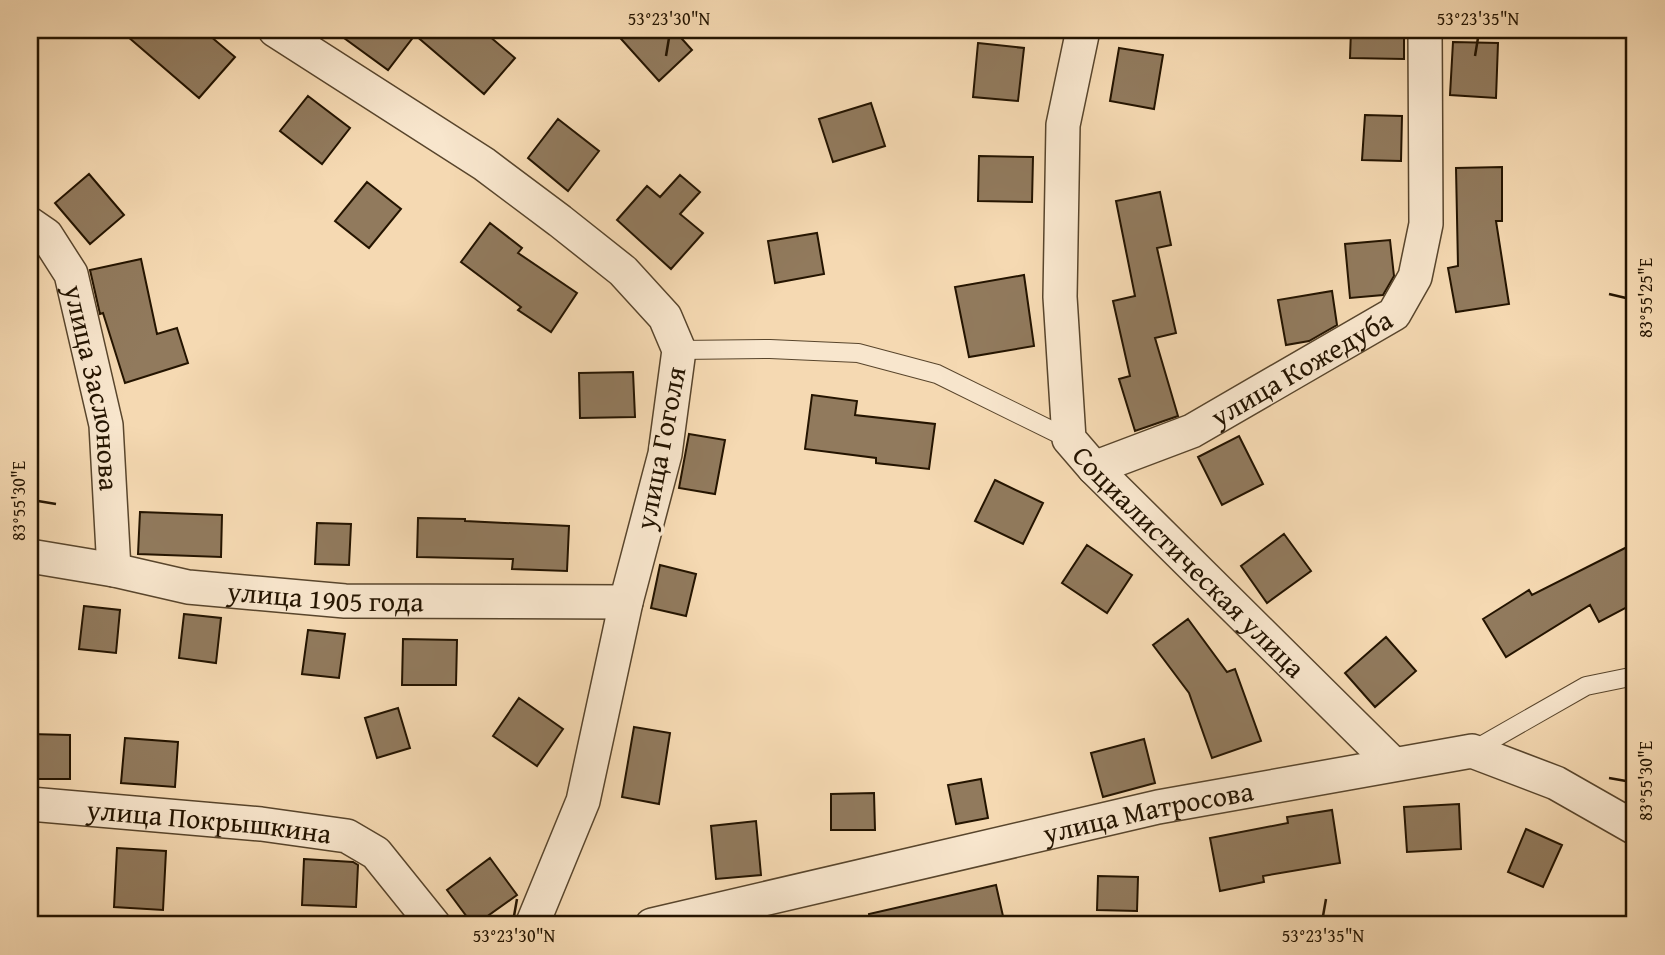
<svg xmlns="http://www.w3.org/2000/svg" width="1665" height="955" font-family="'Gentium Book Plus',serif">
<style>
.building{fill:#917a5d;stroke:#241400;stroke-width:2}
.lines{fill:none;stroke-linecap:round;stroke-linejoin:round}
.service-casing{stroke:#58452c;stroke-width:20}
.minor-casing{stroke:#58452c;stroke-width:36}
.service{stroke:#f8e6cd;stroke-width:18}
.minor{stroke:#f8e6cd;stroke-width:33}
.ticks{fill:none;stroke:#241400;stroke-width:2.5}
.labels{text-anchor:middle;stroke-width:7;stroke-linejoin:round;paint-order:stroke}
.street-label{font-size:28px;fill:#241400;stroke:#f8e6cd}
.neatline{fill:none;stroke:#241400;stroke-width:2.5}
.ticks-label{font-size:18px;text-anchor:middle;fill:#241400}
</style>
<rect width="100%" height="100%" fill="#f5d9b2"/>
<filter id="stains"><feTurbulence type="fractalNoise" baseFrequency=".00286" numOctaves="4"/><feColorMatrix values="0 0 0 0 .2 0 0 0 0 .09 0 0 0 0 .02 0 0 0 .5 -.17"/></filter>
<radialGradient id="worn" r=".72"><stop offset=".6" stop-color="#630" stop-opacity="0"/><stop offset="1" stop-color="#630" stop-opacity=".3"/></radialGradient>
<!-- building -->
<path class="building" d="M120,30h83l32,27 -36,41z
M333,30h149l33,28 -31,36 -69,-59 -27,35z
M613,30h61l18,20 -33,31z
M1351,30h53v29l-54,-1z
M1453,42l45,1 -2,55 -46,-3z
M978,43l46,5 -6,53 -45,-4z
M1119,48l44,7 -9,54 -44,-8z
M308,96l42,32 -28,36 -42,-33z
M871,103l14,43 -52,16 -14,-43z
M1365,115l37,1 -1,45 -39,-1z
M558,119l41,32 -31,40 -40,-33z
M979,156l54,1 -1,45 -54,-1z
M1502,167v54h-6l13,83 -53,8 -8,-44 10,-2 -2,-98z
M89,174l35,41 -34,29 -35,-41z
M680,175l20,17 -20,22 23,19 -32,36 -54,-49 30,-34 13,11z
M367,182l34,27 -32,39 -34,-27z
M1160,192l11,53 -14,3 19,85 -21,5 23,78 -43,15 -16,-52 11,-3 -17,-75 22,-5 -19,-95z
M490,223l32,25 -4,5 59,40 -26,39 -33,-22 3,-3 -60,-45z
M817,233l7,41 -49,9 -7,-42z
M1390,240l4,36 -11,19 -33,3 -5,-54z
M141,259l16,75 20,-6 11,35 -63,20 -22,-70 -3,1 -10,-44z
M1024,275l10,71 -65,11 -14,-70z
M1332,291l5,34 -28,16 -23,4 -8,-45z
M633,372l2,45 -55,1 -1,-45z
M812,395l45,6 -2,14 80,9 -6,45 -53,-6v-5l-71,-9z
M689,434l36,6 -10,54 -36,-6z
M1239,436l24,48 -41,21 -24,-48z
M995,480l48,23 -20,41 -48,-23z
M140,512l82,3 -1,42 -83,-3z
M418,518l47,1v2l104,5 -2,45 -55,-2 1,-10 -96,-2z
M317,523l34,1 -2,41 -34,-1z
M1284,534l27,37 -44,32 -26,-37z
M1635,543v60l-36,19 -9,-17 -84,52 -23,-38 46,-29 3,5z
M1087,545l45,30 -25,38 -45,-30z
M660,565l36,9 -10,42 -35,-8z
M84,606l36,4 -4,43 -37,-4z
M184,614l37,4 -5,45 -37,-5z
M1188,619l39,53 8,-3 26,72 -49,17 -23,-65 -36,-48z
M308,630l37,4 -6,44 -37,-4z
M1386,637l30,34 -41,36 -30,-34z
M403,639l54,1 -1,45h-54z
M519,698l44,31 -26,37 -44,-30z
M398,708l12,40 -33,10 -12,-40z
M634,727l36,6 -11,71 -37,-7z
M30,734l40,1v44h-40z
M125,738l53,4 -3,45 -54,-4z
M1144,739l11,44 -52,14 -12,-44z
M981,779l7,39 -32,6 -8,-39z
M874,793l1,37h-44v-36z
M1459,804l2,45 -54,3 -3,-45z
M1332,810l8,53 -77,13 1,6 -44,9 -10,-53 78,-15 -1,-6z
M756,821l5,54 -45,4 -5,-53z
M1526,829l36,16 -19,42 -35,-15z
M117,848l49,3 -3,59 -49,-3z
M490,858l27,37 -42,30h-2l-26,-35z
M304,859l49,3 5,3 -2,42 -54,-2z
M1098,876l40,1 -1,34 -40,-1z
M996,885l9,40h-135l-1,-11z"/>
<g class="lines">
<defs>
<path id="service" d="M679,350l91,-1 88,4 79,21 132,65
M1472,751l114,-65 49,-10"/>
<g id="minor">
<path d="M275,30l209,134 76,57 63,50 42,46 14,33 -14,104 -39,148 -43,199 -51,124"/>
<path id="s1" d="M1083,30l-20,95 -3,172 9,142 25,29 299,296"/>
<path id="s2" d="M30,224l16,11 25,39 35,151 8,145"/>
<path id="s3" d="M1094,468l98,-37 202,-117 21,-37 11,-53 -1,-194"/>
<path id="s4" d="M30,556l84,14 74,17 157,14 281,1"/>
<path id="s5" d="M30,804l231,20 86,12 29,17 58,72"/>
<path id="s6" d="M652,925l506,-118 314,-56 84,32 79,45"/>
</g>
</defs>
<!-- service casing -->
<use href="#service" class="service-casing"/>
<!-- minor casing -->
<use href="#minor" class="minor-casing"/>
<!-- service -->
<use href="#service" class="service"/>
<!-- minor -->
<use href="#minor" class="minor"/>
</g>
<!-- ticks -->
<path class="ticks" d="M666,56l3,-18M1475,56l3,-18M1609,294l17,4M38,501l18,3M1609,778l17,3M514,916l3,-17M1323,916l3,-17"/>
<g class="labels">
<!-- street labels -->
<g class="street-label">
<text dy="10" stroke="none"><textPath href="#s3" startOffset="231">улица Кожедуба</textPath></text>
<text dy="10" stroke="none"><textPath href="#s2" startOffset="182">улица Заслонова</textPath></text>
<text transform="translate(660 448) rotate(-79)" y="10">улица Гоголя</text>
<text dy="10" stroke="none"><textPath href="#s1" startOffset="583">Социалистическая улица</textPath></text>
<text dy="10" stroke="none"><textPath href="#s4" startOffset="299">улица 1905 года</textPath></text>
<text dy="10" stroke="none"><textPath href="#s6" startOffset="509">улица Матросова</textPath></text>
<text dy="10" stroke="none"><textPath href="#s5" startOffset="180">улица Покрышкина</textPath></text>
</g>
</g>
<!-- margin -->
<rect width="1665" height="955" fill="none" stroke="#f5d9b2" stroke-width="77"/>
<rect x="38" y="38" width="1588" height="878" class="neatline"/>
<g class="ticks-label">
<text x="669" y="25">53°23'30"N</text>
<text x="1478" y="25">53°23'35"N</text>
<text transform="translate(1646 298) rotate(-90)" y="6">83°55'25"E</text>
<text transform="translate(19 501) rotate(-90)" y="6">83°55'30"E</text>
<text transform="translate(1646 781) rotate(-90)" y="6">83°55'30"E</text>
<text x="514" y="942">53°23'30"N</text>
<text x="1323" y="942">53°23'35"N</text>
</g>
<rect width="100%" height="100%" filter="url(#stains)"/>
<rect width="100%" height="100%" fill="url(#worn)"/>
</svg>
